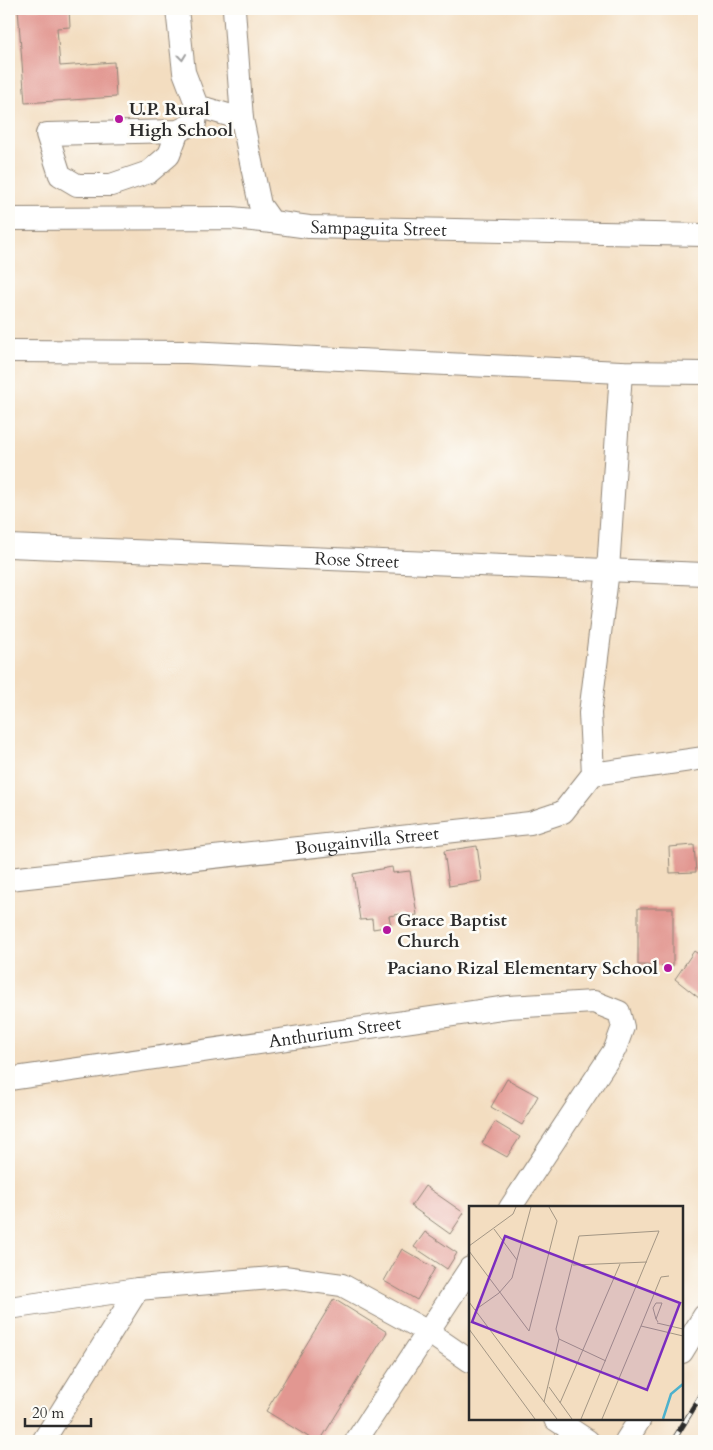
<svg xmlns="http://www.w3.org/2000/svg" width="713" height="1450" font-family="Cardo,serif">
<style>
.building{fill:#e29791}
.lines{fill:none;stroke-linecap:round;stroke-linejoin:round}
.minor-casing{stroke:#8f8476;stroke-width:24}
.minor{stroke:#fff;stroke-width:22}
.rail-casing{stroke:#2b2b2b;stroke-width:5.5}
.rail{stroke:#fdfcf7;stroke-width:4;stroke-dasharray:11;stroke-linecap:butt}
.oneway{stroke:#a0a0a0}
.poi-dot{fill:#b5179e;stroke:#fdfcf7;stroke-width:2}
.labels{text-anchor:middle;stroke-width:5;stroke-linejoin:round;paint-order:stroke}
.poi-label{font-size:18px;font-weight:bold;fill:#2b2b2b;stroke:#fdfcf7;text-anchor:start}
.street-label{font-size:18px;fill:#2b2b2b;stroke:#fdfcf7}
.inset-river{fill:none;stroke:#4db1cc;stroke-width:2.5}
.inset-road{fill:none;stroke:#a39684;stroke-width:1}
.view{fill:#7b2cbf;fill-opacity:0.15;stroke:#7b2cbf;stroke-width:2.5}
.inset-edge{fill:none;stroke:#2b2b2b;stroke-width:2.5}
</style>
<rect width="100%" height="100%" fill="#fdfcf7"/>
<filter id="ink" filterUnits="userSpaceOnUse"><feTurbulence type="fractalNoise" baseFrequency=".02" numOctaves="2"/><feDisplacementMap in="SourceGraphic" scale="10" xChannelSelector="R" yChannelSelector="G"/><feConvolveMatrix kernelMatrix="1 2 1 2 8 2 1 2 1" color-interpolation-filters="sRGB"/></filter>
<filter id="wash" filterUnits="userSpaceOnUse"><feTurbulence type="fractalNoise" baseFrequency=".0096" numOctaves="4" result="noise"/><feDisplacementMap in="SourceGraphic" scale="20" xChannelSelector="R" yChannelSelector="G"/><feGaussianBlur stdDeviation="1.12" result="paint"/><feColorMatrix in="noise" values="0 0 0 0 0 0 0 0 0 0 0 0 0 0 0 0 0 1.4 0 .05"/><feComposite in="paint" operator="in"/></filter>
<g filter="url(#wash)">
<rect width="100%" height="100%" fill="#f3ddc0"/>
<g id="blocks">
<!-- building -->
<path class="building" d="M18,9h51l1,18 -13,1 3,38 54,-4 2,35 -91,6z
M694,845l2,27 -26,1 -1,-26z
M477,846l5,35 -33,5 -5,-35z
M392,867l1,6 17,-2 7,44 -16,3 -1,-4 -11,2 2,10 -18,3 -1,-10 -12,1 -7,-46z
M638,908h35v58l-35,-1z
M694,951l10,7v44l-29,-23z
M507,1079l31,17 -16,29 -31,-18z
M495,1122l25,15 -13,20 -25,-14z
M425,1186l39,27 -14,21 -39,-28z
M425,1232l32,21 -10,16 -33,-22z
M402,1249l33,19 -18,32 -33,-19z
M334,1299l53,33 -67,109h-5l-49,-30z"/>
</g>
</g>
<g filter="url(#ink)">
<use href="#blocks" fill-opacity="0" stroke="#8f8476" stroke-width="1"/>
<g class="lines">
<defs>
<g id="minor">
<path d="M177,9l7,63 13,34 45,13"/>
<path id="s1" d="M234,9l8,110 18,86 12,17 37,5 395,8"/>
<path d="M178,131l-9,24 -20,17 -38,13h-34l-17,-10 -13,-41 131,-3 17,-8 2,-17"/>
<path d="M9,219l223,-1 40,4"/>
<path d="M9,351l178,1 434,20 83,1"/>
<path id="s2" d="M9,546l695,28"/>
<path d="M593,774l-3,-61 18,-143 13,-198"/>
<path id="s3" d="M9,879l521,-56 33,-11 30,-38 111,-16"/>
<path id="s4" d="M9,1079l499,-72 86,-5 25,10 4,15 -8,22 -105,159"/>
<path d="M9,1308l129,-19 146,-12 58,8 86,47 42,29"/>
<path d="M682,1352l22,-36"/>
<path d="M555,1419l33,22"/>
<path d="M43,1441l95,-152"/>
<path d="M356,1441l114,-173"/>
<path d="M626,1441l14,-22"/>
</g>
</defs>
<!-- minor casing -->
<use href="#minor" class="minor-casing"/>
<!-- minor -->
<use href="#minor" class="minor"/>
<defs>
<path id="rail" d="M673,1441l31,-50"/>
</defs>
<!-- rail casing -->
<use href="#rail" class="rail-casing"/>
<!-- rail -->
<use href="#rail" class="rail"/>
</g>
<!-- one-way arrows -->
<defs><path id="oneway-chevron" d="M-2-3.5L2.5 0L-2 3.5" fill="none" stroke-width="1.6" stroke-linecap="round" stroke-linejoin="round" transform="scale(1.25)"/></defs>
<use class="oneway" href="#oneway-chevron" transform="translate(182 57) rotate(84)"/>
</g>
<!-- markers -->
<g class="poi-dot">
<circle cx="119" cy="119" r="5"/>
<circle cx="387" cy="930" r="5"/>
<circle cx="668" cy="968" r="5"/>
</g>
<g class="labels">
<!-- poi labels -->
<g class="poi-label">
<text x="129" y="115">U.P. Rural<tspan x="129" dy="21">High School</tspan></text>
<text x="397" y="926">Grace Baptist<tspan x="397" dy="21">Church</tspan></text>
<text x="658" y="974" text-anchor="end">Paciano Rizal Elementary School</text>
</g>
<!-- street labels -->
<g class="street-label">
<text dy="6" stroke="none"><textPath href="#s1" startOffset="326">Sampaguita Street</textPath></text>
<text dy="6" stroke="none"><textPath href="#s2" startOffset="348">Rose Street</textPath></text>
<text dy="6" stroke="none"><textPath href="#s3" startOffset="360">Bougainvilla Street</textPath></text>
<text dy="6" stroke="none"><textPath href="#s4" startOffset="329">Anthurium Street</textPath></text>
</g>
</g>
<!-- overview -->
<g transform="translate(469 1206)">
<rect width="214" height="214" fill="#f3ddc0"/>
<path class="inset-river" d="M194,213l8,-25 12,-10"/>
<path class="inset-road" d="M25,23l23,31M0,40l44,-32 3,-7M0,45l60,80 28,-110 -8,-14M104,59l74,-3M0,96l88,117M6,104l24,-17 13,-15 19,-71M187,113l-3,-11 3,-5h6l-6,16 2,3M188,117l26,6M172,120l20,-49 8,-1M0,123l66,90M90,133l47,22M80,181l23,32M75,196l15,-63 -3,-10 23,-93 80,-5 -78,188M91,197l60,-139M133,213l39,-93 42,10"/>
<path class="view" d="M36,30l175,67 -33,87 -175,-68z"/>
<rect width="214" height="214" class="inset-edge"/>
</g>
<!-- margin -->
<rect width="713" height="1450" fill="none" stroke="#fdfcf7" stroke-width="30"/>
<!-- scale -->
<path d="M25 1418v8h66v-8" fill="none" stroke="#2b2b2b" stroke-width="2.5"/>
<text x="32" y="1418" font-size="15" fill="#2b2b2b" stroke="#fdfcf7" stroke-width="4" paint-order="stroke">20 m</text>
</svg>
